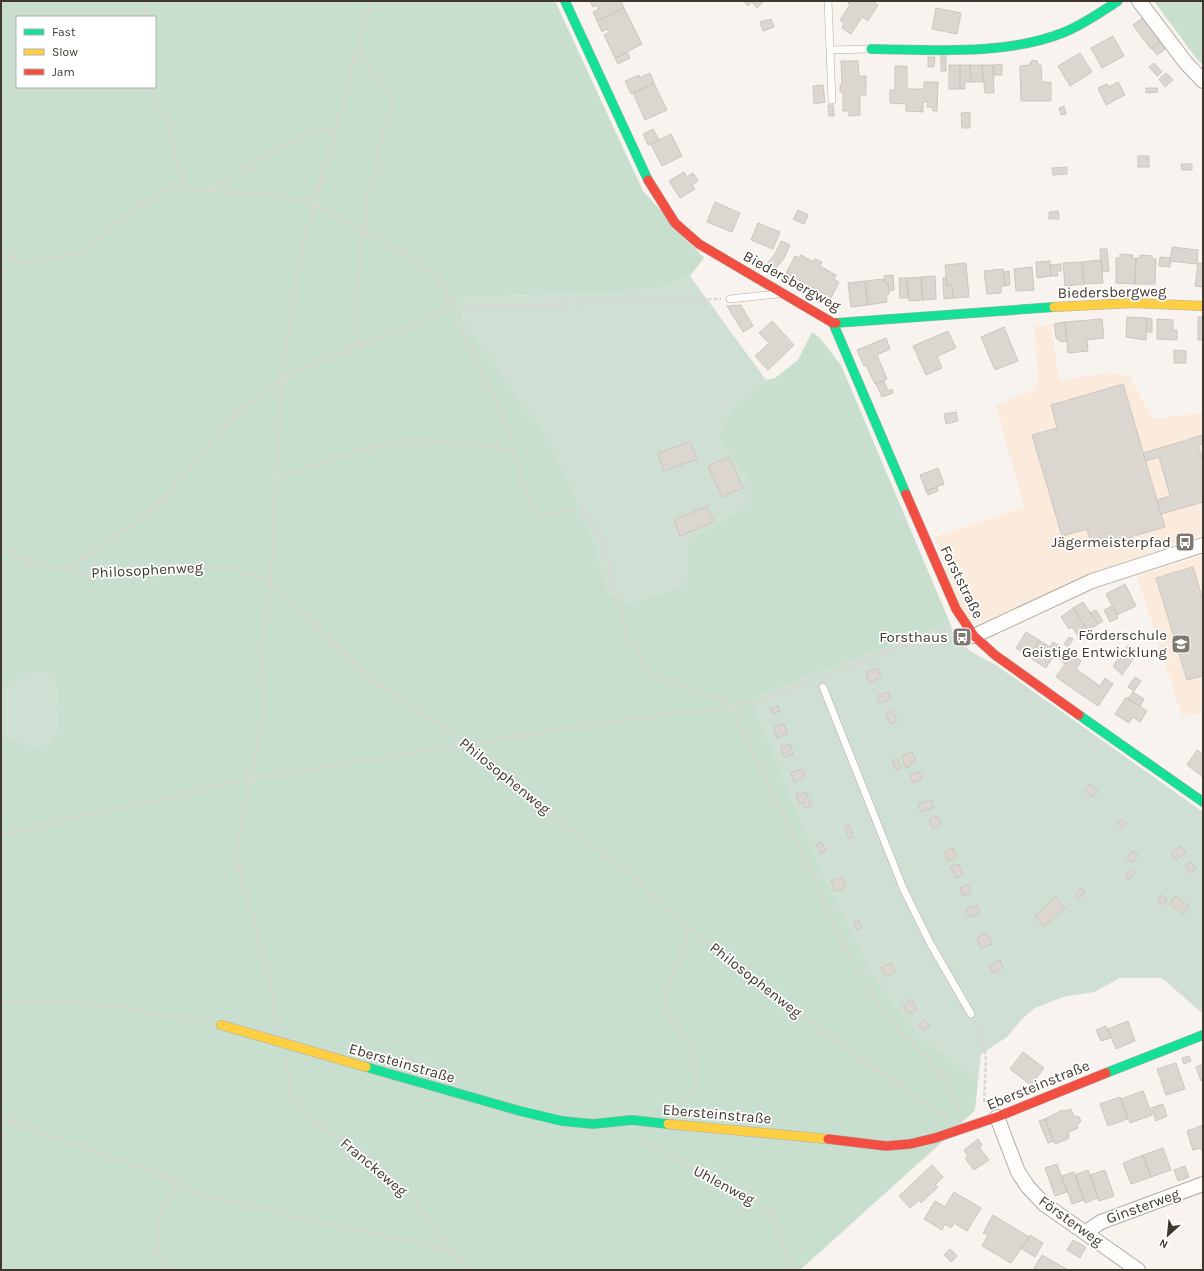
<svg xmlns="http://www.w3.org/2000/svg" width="1204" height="1271" font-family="Karla,sans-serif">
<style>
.built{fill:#faebdc}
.green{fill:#d0dfd3}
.forest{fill:#c8dece;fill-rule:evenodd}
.building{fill:#dcd6d0;stroke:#cdc6c0}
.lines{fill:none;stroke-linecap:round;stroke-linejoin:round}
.lane-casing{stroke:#b1aca5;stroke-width:8}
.street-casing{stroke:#b1aca5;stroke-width:16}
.fast-casing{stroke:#b1aca5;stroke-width:10}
.slow-casing{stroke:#b1aca5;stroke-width:10}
.jam-casing{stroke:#b1aca5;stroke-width:10}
.path{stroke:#d9d6d4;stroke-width:2.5;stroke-dasharray:4 2;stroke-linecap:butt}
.lane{stroke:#fefdfc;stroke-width:7}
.street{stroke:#fefdfc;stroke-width:14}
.fast{stroke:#16e098;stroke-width:9}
.slow{stroke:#ffcf43;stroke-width:9}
.jam{stroke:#f24e42;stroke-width:9}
.labels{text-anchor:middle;stroke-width:3.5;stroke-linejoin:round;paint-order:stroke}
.street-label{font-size:15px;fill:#40382f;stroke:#fff}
.poi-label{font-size:15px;fill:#40382f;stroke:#fff;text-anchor:end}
</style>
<rect width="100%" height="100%" fill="#f8f3ee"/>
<!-- built -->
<path class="built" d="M1051,325l8,55 51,-7 19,3 24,43 50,-6v121l-106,37 -112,51h-11l-9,-3 -31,-82 90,-30 -28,-102 37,-15 6,-10 -5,-54z
M1203,556v156l-21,4 -45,-140z"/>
<!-- green -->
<path class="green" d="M690,276l76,104 -37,32 -11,25 33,46v20l-54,33 -9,8v29l-4,13 -55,17 -21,-11 -18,-61 -127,-209 1,-25 148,-4 51,-6z
M950,623l5,16 18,14 23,12 207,147v202l-41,-36h-42l-26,14 -31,5 -28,11 -13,11 -15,18 -26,17 -3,27 -63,-49 -43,-59 -44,-88 -74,-179 3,-8 15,-7z
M48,672l8,7 2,53 -7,14 -16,2 -32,-9 -2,-2v-47l28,-17z"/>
<!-- forest -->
<path class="forest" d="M1,1h554l88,190 61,67 -14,18 -27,11 -51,6 -148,4 -1,25 84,116 43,93 18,61 21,11 55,-17 4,-13v-29l9,-8 54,-33v-20l-33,-46 11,-25 37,-32 9,-2 23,-18 14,-28 7,5 22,28 109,258 -178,68 -15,7 -3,8 74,179 44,88 43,59 63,49 -3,29 -33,32 -142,128h-799v-533l34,11 16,-3 7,-14 -2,-52 -8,-7 -19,1 -28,17zM17,17h138v70h-138z
M1154,1h49v64l-7,-7z"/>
<!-- building -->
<path class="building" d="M590,1h31l3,7 -27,13 -4,-9 6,-3 -2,-4 -4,2z
M744,1h20l-7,7 -5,-6 -4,4z
M850,1h23l5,4 -10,16 -6,-4 -11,17 -9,-6 2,-5 -4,-3 10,-15 -2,-2z
M624,8l18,36 -27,14 -11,-23 5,-3 -2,-3 -5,3 -5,-11z
M936,8l25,5 -4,21 -25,-5z
M1145,16l18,23 -12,10 -18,-24z
M771,19l3,8 -11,4 -3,-9z
M1113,36l11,20 -22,12 -11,-20z
M1163,39l5,8 -11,8 -5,-7z
M627,52l3,6 -12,6 -3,-6z
M1080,53l12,19 -22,14 -12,-20z
M941,56h5v15h-5z
M928,57h7l-1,10h-6z
M1032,60l5,1 2,4h2l1,17h9v19h-30l-1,-35 9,-1z
M841,61h17l1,15h7v19h-6v20l-11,1v-5h-6v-19h-3v-7h2z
M1154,63l8,9 -5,4 -8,-9z
M1002,64v11h-8l-1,-10z
M949,65h11v24h-11z
M960,65h10l1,17h-6v7h-5z
M970,65h12l1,17h-12z
M982,65h11l1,28h-9z
M895,66h12v23h17v-7h14l-1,29h-4l-1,-4h-5l1,-5h-5v10l-17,-1v-7l-16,-1v-13h5z
M650,73l4,10 -23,11 -6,-13 14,-6 1,3z
M1166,73l7,7 -8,7 -6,-8z
M1118,82l7,13 -19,10 -8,-17 9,-4 2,3z
M654,83l13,27 -22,10 -12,-27z
M823,85l2,17 -11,2 -1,-18z
M1146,88h11l1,4 -12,1z
M828,105h5l1,11h-5z
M1064,106l2,8 -5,1 -2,-7z
M970,112v16h-8l-1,-15z
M653,129l6,11 -11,5 -5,-11z
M671,134l11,22 -20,10 -11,-22z
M1138,156h11v11h-11z
M1181,164h11v6h-10z
M1067,167v7l-14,1 -1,-7z
M684,172l3,5 6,-4 5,8 -6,4 3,4 -15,9 -11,-17z
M715,202l25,11 -8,19 -25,-10z
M798,210l10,5 -4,9 -11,-5z
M1058,211l1,8h-10v-7z
M758,223l22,9 -7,17 -22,-9z
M781,241l9,4 -6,13 -9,12 -8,-6 8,-10z
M1172,247l26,3 -1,14 -27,-3z
M1100,249h7l2,22 -7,1z
M1120,254l13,1 -1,3h4l-1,26 -19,-1v-25h4z
M801,255l13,7 1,-3 7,3 -2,4 16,9 -2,4 5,3 -8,16 -45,-25 9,-17 4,2z
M1140,255l12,1v3h4l-1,25h-20l1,-26h4z
M1160,257l11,1 -1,9 -11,-1z
M1101,260l2,23 -19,1 -2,-22z
M1050,261l1,15 -14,2 -1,-16z
M1082,262l2,22 -19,2 -2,-23z
M966,263l3,34 -16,1 -1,-13h-5l-2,-20z
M1198,263h5v24l-8,-1z
M1061,264v7h-4l1,5h-7l-1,-11z
M1032,267l2,23 -18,1 -2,-22z
M1003,269l2,17h-4v7l-14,1 -3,-23z
M1009,271l1,14 -5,1 -2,-14z
M893,275l1,15 -5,1 -1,-8h-3l-1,-7z
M935,276l1,23 -13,1 -2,-23z
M921,277l2,23 -14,1 -2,-23z
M946,277l1,8h5l1,13 -9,1 -1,-21z
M899,278h8l1,20h-8z
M884,279l1,4h3l1,11 -3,1 1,7 -19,3 -3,-24z
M865,281l3,24 -17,2 -3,-24z
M741,305l12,21 -10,6 -16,-26z
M1127,317l20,1 -1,22 -20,-3z
M1198,317h5v23h-5z
M1147,318l5,1v13h-6z
M1102,319l2,19 -17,2 1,11 -20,2 -3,-31z
M1157,319l16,1v10h4v10l-20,-1z
M772,321l22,24 -26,25 -13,-14 14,-13 -10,-10z
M1065,322l2,19 -6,1 -5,-4 -2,-14z
M1004,327l14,34 -23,9 -14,-33z
M948,331l8,17 -19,8 5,12 -16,7 -13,-29z
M886,338l4,11 -13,6 10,24 -12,5 -9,-19 -2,1 -7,-16z
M1174,350l12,1v12h-12z
M884,381l4,10 4,-2 1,4 -11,4 -6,-13z
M1123,384l42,143 -73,21 -5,-19 -25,7 -30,-101 25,-7 -6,-23z
M956,412l2,9 -12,3 -2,-10z
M1203,435v9l-5,1 5,16v41l-42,12 -4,-14 13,-4 -11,-39 -13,4 -3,-8z
M690,442l7,17 -33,12 -6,-18z
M729,457l14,31 -21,9 -14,-31z
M938,468l6,16 -18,7 -6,-16z
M937,487l1,4 -10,4 -2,-4z
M707,506l7,16 -34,14 -6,-16z
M1193,567l10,33v76l-16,4 -31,-102z
M1125,584l11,22 -19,9 -11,-21z
M1083,602l15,22 -10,7 -15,-23z
M1112,606l6,12 -8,4 -6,-12z
M1073,608l15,23 -9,6 -7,-10 -3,2 -8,-12z
M1096,610l7,11 -5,3 -8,-11z
M1026,632l13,8 -10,17 -13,-9z
M1069,637l4,2 -5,8 -4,-3z
M1039,640l11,7 3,-5 7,4 -14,22 -17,-11z
M1128,645l10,7 -16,23 -9,-9z
M1067,648l6,5 -8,11 -6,-5z
M1072,654l9,7 -5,8 24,17 5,-8 8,6 -15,22 -42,-29z
M877,668l4,10 -12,4 -3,-10z
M1135,677l6,4 -7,10 -6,-4z
M889,692l2,7 -11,4 -3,-7z
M1133,692l11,7 -4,7 -12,-7z
M1126,697l21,14 -7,11 -7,-5 -4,6 -14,-9z
M778,706l2,5 -8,3 -2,-5z
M892,711l5,10 -6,3 -5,-10z
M784,724l3,10 -10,4 -3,-11z
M790,744l3,10 -9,3 -3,-10z
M1197,750l6,4v23l-16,-12z
M912,752l4,9 -7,3 1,2 -4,2 -5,-12z
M897,759l4,9 -5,2 -4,-9z
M802,769l3,8 -11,5 -3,-9z
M919,771l3,8 -9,4 -3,-8z
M1090,784l8,7 -6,6 -7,-6z
M806,792l5,14 -6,2 -2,-6 -4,2 -3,-9z
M931,800l3,7 -13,5 -3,-8z
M938,816l3,9 -8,3 -4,-9z
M1121,819l5,4 -4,5 -5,-5z
M849,825l4,12 -4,2 -4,-12z
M821,842l5,9 -5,3 -5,-10z
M1181,846l5,7 -10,7 -5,-7z
M953,848l4,9 -9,4 -4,-9z
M1132,851l6,4 -5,8 -6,-4z
M1190,862l6,7 -6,4 -5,-7z
M959,864l4,11 -7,3 -5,-11z
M1131,869l4,3 -5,8 -5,-3z
M842,877l4,10 -11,4 -4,-10z
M968,885l3,8 -8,3 -3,-8z
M1081,888l4,3 -7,9 -4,-4z
M1161,895l6,4 -3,6 -7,-4z
M1175,896l14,10 -6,8 -13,-10z
M1056,897l9,11 -21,19 -9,-11z
M977,906l3,7 -11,4 -3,-8z
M859,921l3,6 -5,3 -3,-7z
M987,933l5,11 -11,4 -4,-10z
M1000,960l3,7 -10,6 -4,-7z
M891,963l4,9 -9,5 -5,-9z
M911,999l6,10 -8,5 -6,-9z
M925,1020l5,6 -6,5 -5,-6z
M1128,1021l7,20 -19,8 -8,-20z
M1106,1026l5,12 -10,3 -5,-11z
M1023,1052l21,16 -13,17 -21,-16z
M1189,1056l2,5 -7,3 -2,-6z
M1176,1063l9,26 -19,6 -9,-26z
M1203,1064v16l-2,1 -5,-14z
M1143,1091l9,24 -22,8 -9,-24z
M1120,1097l8,22 -20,7 -8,-22z
M1163,1104l4,12 -11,5 -5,-13z
M1071,1109l3,7 5,1 2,4 -4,4 1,3 -9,4 -1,7 -13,5 -10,-25 17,-9 2,1z
M1045,1119l9,22 -6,2 -9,-22z
M1203,1125v28l-2,-5 -8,2 -6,-19z
M978,1139l4,6 -3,2 10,13 -15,10 -9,-12 3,-2 -4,-6z
M1163,1148l8,22 -20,7 -8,-22z
M1143,1155l8,22 -20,7 -8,-21z
M1057,1164l10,28 -12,4 -10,-28z
M932,1165l11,12 -8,8 3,2 -17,16 -2,-3 -9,8 -11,-12z
M1185,1166l4,11 -11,4 -4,-11z
M1088,1170l10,28 -13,5 -10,-28z
M1105,1170l9,26 -15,5 -9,-26z
M1074,1172l10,28 -12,4 -10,-28z
M954,1192l27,16 -14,23 -13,-8 -3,5 -6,-4 -3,6 -18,-11 11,-18 10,6z
M993,1215l36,22 -18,26 -29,-17 6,-11 -5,-2z
M1030,1235l13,8 -8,14 -13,-8z
M1073,1240l13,7 -6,11 -13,-8z
M950,1249l7,7 -6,6 -7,-7z
M1042,1255l26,15h-35z"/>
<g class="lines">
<defs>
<path id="lane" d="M828,1l4,99
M830,50l40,-1
M730,299l47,-5
M823,687l80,201 27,55 41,71"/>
<path id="street" d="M1139,1l47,62 17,18
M974,636l118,-55 111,-36
M997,1117l21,55 10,15 16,17 94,66
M1086,1232l15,-10 102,-38"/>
<path id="fast" d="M565,1l83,179
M871,49c64,1 134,7 194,-17 19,-8 36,-20 53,-31
M833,323l73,171
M836,323l218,-16
M1079,715l124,87
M366,1067l154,44 42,10 31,3 39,-4 36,4
M1106,1073l97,-38"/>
<path id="slow" d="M1054,307l79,-4 70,3
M221,1025l145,42
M668,1124l160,15"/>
<path id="jam" d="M648,180l27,43 24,21 134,79h3
M906,494l50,115 18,27 21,19 84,60
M828,1139l58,7 24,-2 25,-6 62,-21 109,-44"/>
</defs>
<!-- lane casing -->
<use href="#lane" class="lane-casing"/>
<!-- street casing -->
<use href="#street" class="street-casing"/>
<!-- fast casing -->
<use href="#fast" class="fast-casing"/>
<!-- slow casing -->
<use href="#slow" class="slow-casing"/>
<!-- jam casing -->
<use href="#jam" class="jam-casing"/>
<!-- path -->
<path class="path" d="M145,1l1,16
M357,51l37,48 -13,36 -3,36 -12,21v39l-5,15 -4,28 -1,60 3,13
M147,87l22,36 6,37 14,28
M208,190c30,-11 53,-34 82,-48 16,-8 31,-12 47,-15
M1,254l21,8 62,-9 38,-35 50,-32 34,5 65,3 42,10 53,27 75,47 10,30 57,119 14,59 17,30 43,-9 21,35 24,94 23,38 70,25 11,8 119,248 30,54 63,66 18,37
M276,477l85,-27 57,-9 54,3 42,7
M1,550l27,11 66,15 80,-10 58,2 39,15 105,100 75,50 40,29 86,73 53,37 20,22 30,28 96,75 119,86 33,23 19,10
M64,570l64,-42 29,-23 79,-91 44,-33 23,-14 70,-25 78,-34 270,-9
M1,835l248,-56 340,-54 142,-18 39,-11 181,-68
M1,1003l60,-1 50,4 96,16
M975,1022l8,19 3,19 -2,45
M278,1024l-16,-75 -26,-90 13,-80 15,-64 -4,-64 11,-68 9,-202 24,-142 33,-112 20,-76 15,-50
M285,1059l6,35 14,20 21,16 26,14 52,44 63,82
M681,1110l16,-28 -5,-35 -27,-36 3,-27 12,-25 8,-30
M1,1118l175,63 24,14 253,56
M639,1138l130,71 23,61
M174,1270l-15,-17 -2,-30 19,-42"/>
<!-- lane -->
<use href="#lane" class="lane"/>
<!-- street -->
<use href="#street" class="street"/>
<!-- fast -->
<use href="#fast" class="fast"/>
<!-- slow -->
<use href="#slow" class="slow"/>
<!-- jam -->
<use href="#jam" class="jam"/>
</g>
<!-- icons -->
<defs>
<symbol id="bus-square" viewBox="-11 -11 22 22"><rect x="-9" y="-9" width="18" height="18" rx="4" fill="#807972" stroke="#fff"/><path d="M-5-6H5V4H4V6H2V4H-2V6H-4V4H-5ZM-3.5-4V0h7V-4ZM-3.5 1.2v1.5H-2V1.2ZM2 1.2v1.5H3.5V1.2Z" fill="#fff"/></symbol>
<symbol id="school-square" viewBox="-11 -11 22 22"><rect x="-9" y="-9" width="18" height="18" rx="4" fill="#807972" stroke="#fff"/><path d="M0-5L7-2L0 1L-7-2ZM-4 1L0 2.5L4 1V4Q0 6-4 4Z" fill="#fff"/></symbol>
</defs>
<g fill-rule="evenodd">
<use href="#bus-square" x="1174" y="531" width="22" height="22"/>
<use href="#bus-square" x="951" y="626" width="22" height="22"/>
<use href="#school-square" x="1170" y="633" width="22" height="22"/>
</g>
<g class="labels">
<!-- street labels -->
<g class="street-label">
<text transform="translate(792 281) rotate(29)" y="5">Biedersbergweg</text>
<text transform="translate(1112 292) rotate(-1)" y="5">Biedersbergweg</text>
<text transform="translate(147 570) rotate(-3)" y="5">Philosophenweg</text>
<text transform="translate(962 582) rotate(64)" y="5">Forststraße</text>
<text transform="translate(505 776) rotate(39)" y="5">Philosophenweg</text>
<text transform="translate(756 980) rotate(38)" y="5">Philosophenweg</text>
<text transform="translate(402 1063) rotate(16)" y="5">Ebersteinstraße</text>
<text transform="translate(1038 1085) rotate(-22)" y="5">Ebersteinstraße</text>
<text transform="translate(717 1114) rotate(5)" y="5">Ebersteinstraße</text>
<text transform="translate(374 1167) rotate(40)" y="5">Franckeweg</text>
<text transform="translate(724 1185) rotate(28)" y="5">Uhlenweg</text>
<text transform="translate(1143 1206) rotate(-20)" y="5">Ginsterweg</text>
<text transform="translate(1071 1221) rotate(36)" y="5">Försterweg</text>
</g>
<!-- poi labels -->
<g class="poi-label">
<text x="1171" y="547">Jägermeisterpfad</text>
<text x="1167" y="640">Förderschule<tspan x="1167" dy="17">Geistige Entwicklung</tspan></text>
<text x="948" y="642">Forsthaus</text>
</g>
</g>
<!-- border -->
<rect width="1204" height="1271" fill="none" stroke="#40382f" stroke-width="4"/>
<!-- legend -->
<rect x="16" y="16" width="140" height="72" fill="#ffffff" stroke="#b3afac"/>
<rect x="24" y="29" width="20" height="6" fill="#16e098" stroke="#b3afac"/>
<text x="52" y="36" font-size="12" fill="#40382f">Fast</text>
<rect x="24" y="49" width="20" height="6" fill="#ffcf43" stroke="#b3afac"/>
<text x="52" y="56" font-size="12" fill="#40382f">Slow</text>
<rect x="24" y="69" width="20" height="6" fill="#f24e42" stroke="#b3afac"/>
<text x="52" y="76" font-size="12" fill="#40382f">Jam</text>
<!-- north arrow -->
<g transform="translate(1168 1235) rotate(207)" stroke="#ffffff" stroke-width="3" paint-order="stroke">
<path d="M0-3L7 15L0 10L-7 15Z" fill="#40382f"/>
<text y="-6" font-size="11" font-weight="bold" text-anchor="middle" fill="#40382f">N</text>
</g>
</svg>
